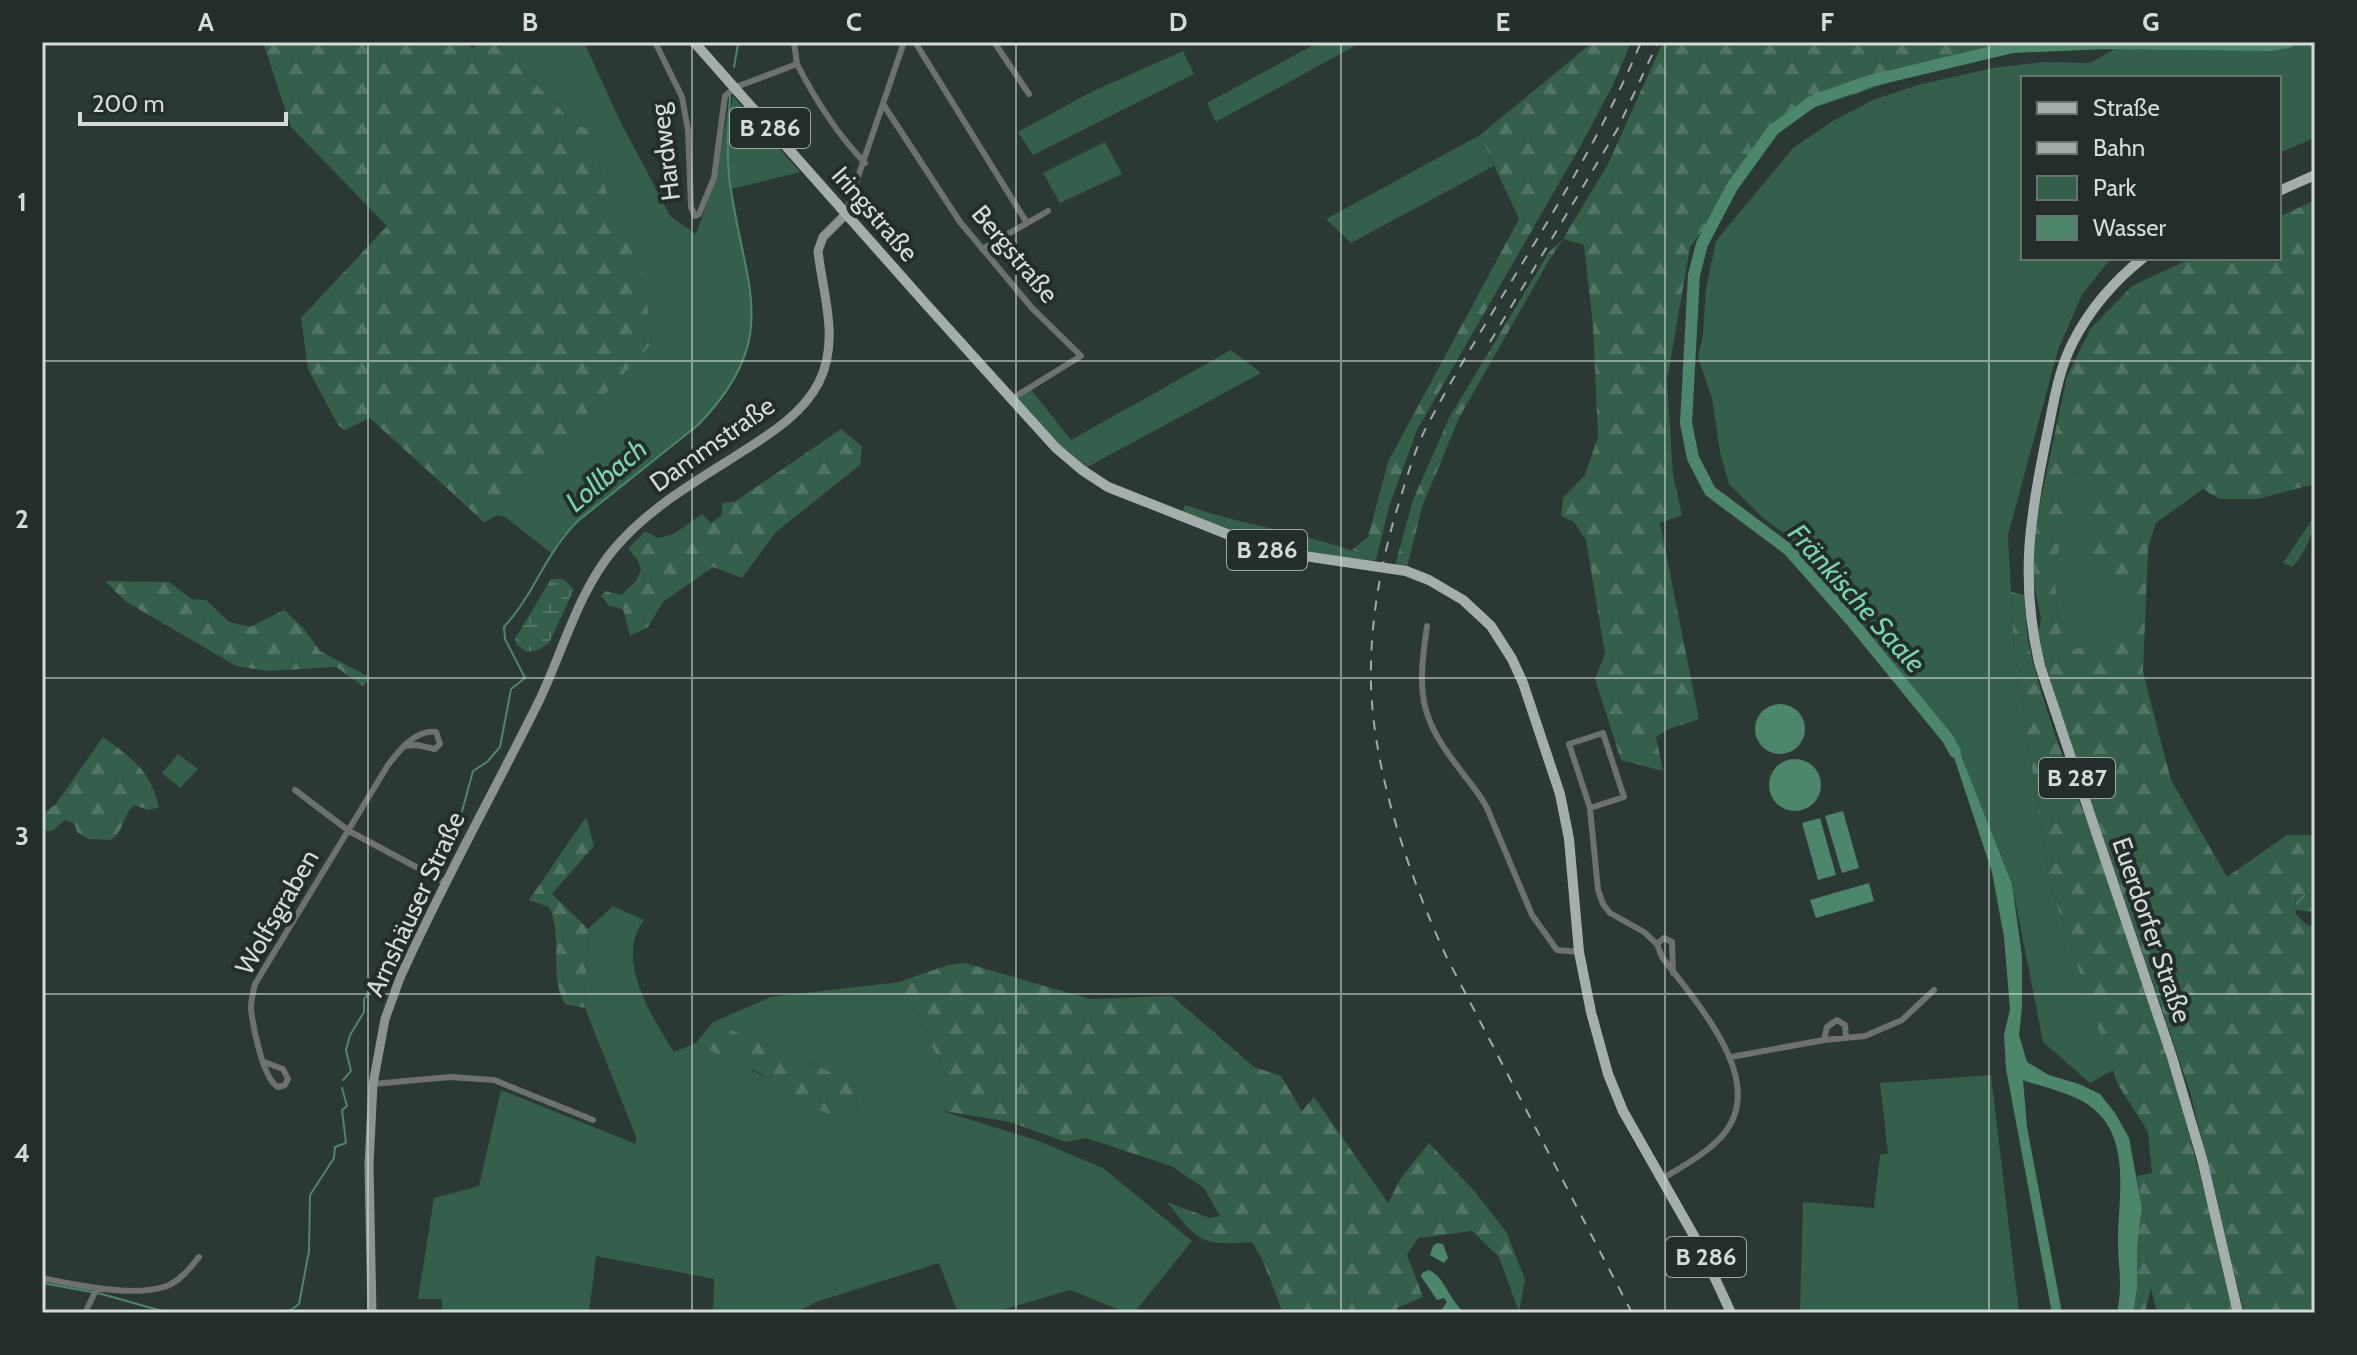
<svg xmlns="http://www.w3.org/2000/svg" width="2357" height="1355" font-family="Cabin,sans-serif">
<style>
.green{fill:#335f4b}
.forest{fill:url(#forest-firs);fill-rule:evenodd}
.wetland{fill:url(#wetland-marsh)}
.garden{fill:url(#garden-furrows)}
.water{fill:#4c876c}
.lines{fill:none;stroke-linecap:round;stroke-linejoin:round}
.stream{stroke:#4c876c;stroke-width:2}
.river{stroke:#4c876c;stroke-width:12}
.street{stroke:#6d726f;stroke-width:6}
.secondary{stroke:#8c9490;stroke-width:9}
.primary{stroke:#a3afa8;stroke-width:10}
.rail{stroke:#a3aba7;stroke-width:2;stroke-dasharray:10 10;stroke-linecap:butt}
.grid{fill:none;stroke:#d5dcd8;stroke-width:2;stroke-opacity:0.55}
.labels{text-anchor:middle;stroke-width:8;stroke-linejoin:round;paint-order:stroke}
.shield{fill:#232e28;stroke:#a0a8a3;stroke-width:2}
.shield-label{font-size:24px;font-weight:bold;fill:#d5dcd8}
.street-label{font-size:26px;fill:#d5dcd8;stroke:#232e28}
.water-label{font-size:28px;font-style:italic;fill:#7ad4aa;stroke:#232e28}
.neatline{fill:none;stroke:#d5dcd8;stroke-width:3}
.grid-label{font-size:26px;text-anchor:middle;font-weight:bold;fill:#d5dcd8}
</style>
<defs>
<pattern id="forest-firs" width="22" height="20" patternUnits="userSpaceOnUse" patternTransform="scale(2)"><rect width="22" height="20" fill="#335f4b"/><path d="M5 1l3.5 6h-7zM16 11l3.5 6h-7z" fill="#507564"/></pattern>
<pattern id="wetland-marsh" width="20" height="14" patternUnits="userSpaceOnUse" patternTransform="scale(2)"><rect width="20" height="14" fill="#335f4b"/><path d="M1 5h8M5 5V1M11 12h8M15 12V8" fill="none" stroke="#507564"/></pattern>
<pattern id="garden-furrows" width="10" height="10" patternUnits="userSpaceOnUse" patternTransform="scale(2)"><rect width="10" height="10" fill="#335f4b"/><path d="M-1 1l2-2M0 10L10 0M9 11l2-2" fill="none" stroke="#507564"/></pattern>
</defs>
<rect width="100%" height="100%" fill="#2c3832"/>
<!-- green -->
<path class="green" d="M496,42h88l37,81 50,94 25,17 20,-55 14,-83 -1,21 4,-21 67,76 -68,17c16,101 48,152 -34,236l-119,95 -16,15 -12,18 -46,-36 -7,-2 -13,7 166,-179 -16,-130 -21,7 -25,-92 -12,-1z
M1319,42h43l-146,80 -9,-19z
M2127,42h188v96l-36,15v-75h-256v180h88l-29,37 -24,55 -50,185 6,115 35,232 64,188 -23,13 -47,-41 -31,-158 -53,-134 -35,-49 -120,-152 -42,-32 -33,-33 -9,-32 -8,-54 -14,-40 5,-23 3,-46 10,-48 77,-93 40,-27 40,-21 45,-15 74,-17 51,-6 47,1z
M1183,51l11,23 -161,81 -15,-23 75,-41z
M1480,135l14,31 -143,77 -25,-24z
M1105,142l17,32 -62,29 -17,-30z
M1231,350l30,23 -179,97 -69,-72 17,-10 41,52z
M2067,472l27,6 50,36 -10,128 -71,8 -8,-67z
M1185,505c63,22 130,29 191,55l-15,4 -91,-13 -90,-35z
M2315,515c0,17 -11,40 -23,52l-9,-4z
M178,754l20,15 -18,19 -18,-15z
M613,906l31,14c-30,39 8,97 30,132l22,-9 90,44 75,29 -9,-35 -139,-59 58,-25 128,-15 53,104 -13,24 97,30 67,28 89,73 -58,72h-7l-57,-23 -79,23h-33l-19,-50 -123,39 -20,11h-83l1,-34 -118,-23 -7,57h-147v-14h-24l16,-101 45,-12 22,-96 135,54v-7l-51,-129 3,-79z
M1991,1075l28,238h-219l3,-111 71,6 6,-53 8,-2 -8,-70z"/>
<!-- forest -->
<path class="forest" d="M263,42h201l9,6 5,-6h18l81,85h12l25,93 21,-8 17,131 -167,180 -115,-105 -25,12 -7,-5 -30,-56 -7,-51 86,-92 -96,-99z
M1593,42h38l-18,43 -32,60 -164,285 -28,77 -13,53 -24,-10 16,-13 20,-75 131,-243 -39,-84z
M1663,42h345l-218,74 -100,131 -23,134 6,94 9,40 -22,8 39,196 -30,10 -13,8 7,34 -42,-11 -26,-81 10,-25 -19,-114 -12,-18 -13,-6 2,-18 22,-23 13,-38 -5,-111 -9,-81 -21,-6 -15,23 -89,156 -37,89 -16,64 -12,-2 19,-69 36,-82 100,-166 14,-13 45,-75z
M2315,200v284l-58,15h-38l-16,-10 -47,34 -8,25 -5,124 28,108 56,97 60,-42h28v60l-20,-1 1,20 11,11 8,1v387h-71l-54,-221 -144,-423 -8,-31 3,-21 -9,-41v-35l35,-165 24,-48 41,-42 60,-28h87v-41zM2068,472l26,7 -11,87 4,10 47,16v49l-71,9 -8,-67z
M841,429l21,17 -2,19 -84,67 -34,46 -29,-11 -50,35 -15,25 -18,9 -7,-27 -14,-3 -8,-10 5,-5 15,4 15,-14 5,-11 -4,-11 -9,-10 17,-18 13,7 16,-4 28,-20 9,9 11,-8v-12l14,-2z
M105,581l64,1 22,17 15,1 23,22 21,5 34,-17 20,19 16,22 51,27 -8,8 -27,-19 -68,4 -32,-5 -111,-65z
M2011,592l13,3c2,18 2,37 6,55 20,84 59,171 87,253 46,135 86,271 117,410h-77l-6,-25 -6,25h-12l4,-24v-43l5,-38 -5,-32 15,-3 -4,-41 -31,-49 -68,-201 -35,-232z
M103,737c30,22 47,33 56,70l-10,3 -15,-5c-13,13 -8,23 -23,35l-23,-1 -11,-7 -3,-9 -9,-3 -13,11h-10v-17l13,-9z
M586,817l8,29 -42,48 36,35 -3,79 -20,-4c-17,-29 -1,-67 -16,-97l-20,-7z
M965,963l125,36 82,-3 82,71 27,9 21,35 12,-14 74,106 13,-25 28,-35 47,50 31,40 18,47 -6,32 -20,-55 -27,-26 -54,7 -11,17 16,42 -26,11v5h-114l-20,-52 -11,-19c-52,4 -53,0 -85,-40l43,16 10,-2 -16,-28 -33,-22 -85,-28 -20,4 -56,-20 -72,-12 14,-24 -53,-104 49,-17z
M713,1022l139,59 9,35 -16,4 -30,-12 -55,-35 -28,-11 -36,-19z"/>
<!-- wetland -->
<path class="wetland" d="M551,579h12l11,10 -25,54 -10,7 -12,2 -10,-7 -2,-6z"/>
<!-- garden -->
<path class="garden" d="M2295,894l20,1v17l-19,-2z"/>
<!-- water -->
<path class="water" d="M1755 729a25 25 0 1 1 50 0a25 25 0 1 1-50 0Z
M1948,739l11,11 53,134 10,72v51l-3,28 8,27 22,13 30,9 21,10 15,19 14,25 13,70 -5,38v43l-4,24h-16c6,-28 1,-46 1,-73 0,-41 13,-97 -22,-129 -20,-18 -49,-22 -73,-31l4,47 35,186h-10l-46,-244 -2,-34 6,-26 -6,-72 -12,-65z
M1769 785a26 26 0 1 1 52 0a26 26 0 1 1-52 0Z
M1843,811l16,57 -17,5 -17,-57z
M1820,818l16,57 -18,5 -16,-57z
M1869,883l5,18 -58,17 -6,-18z
M1437,1243l6,1 5,14 -4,5 -14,-8 3,-9z
M1429,1270c17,8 20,32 37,43h-27l8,-11 -3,-4 -7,2 -16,-24 1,-3z"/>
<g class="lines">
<!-- stream -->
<path class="stream" d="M734,67l4,-23
M431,862l10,-18 8,-6 12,-23 12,-44 14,-9 13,-15 11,-58 14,-11 -20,-39 -1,-12c30,-32 42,-76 75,-107l119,-95c89,-91 43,-143 31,-249 -3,-27 0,-54 1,-80
M343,1080l8,-9 -5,-21 4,-15 14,-23v-13l13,-17 2,-16 7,-9 13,-36 21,-17 4,-25
M42,1283l50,9
M98,1293l71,20
M269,1313l22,-3 8,-6 10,-53 1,-56 24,-37 1,-11 11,-4 -4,-33 5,-4 -5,-18"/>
<!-- river -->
<path class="river" d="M1955,752l-7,-13 -98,-120 -61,-69 -79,-59 -17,-33 -7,-35 8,-148 8,-31 30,-57 41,-57 40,-29 57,-20 143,-34 91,-4 166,2 18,-3"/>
<!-- street -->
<path class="street" d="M655,42l27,55 6,33 3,77 4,9 4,-2 15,-36 11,-82 11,-9 61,-23 -3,-22
M915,42l112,181
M994,42l35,52
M797,64c19,37 39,69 68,99
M883,104l77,118 72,86 49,48 -68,42
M846,212l58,-170
M982,249l66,-38
M1427,626c-9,64 -10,88 31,141 10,14 21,25 29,41l45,107 25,35 22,2
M295,790l54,41 97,52
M1590,808l34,-11 -21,-64 -34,11 21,64 8,82 5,14 7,9 34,19 13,12 5,13c32,44 109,124 60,179 -16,18 -39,30 -60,43
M1657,944l7,-6 8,4 1,31
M1824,1040l3,-13 10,-7 8,5 1,13
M1731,1057l93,-17 41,-4 37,-16 32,-30
M264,1062l19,7 5,10 -3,6 -7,2c-15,-8 -25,-60 -27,-78 0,-8 2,-17 4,-25l133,-219c11,-14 27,-36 48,-33l4,12 -5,5 -18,-4 -13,1
M373,1084l77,-7 44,3 99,40
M42,1278c34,7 91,20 125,8 14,-6 23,-18 32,-29
M85,1313l12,-25"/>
<!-- secondary -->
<path class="secondary" d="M372,1313l-3,-148 4,-81 12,-65 15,-41c42,-94 93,-184 139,-277 24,-50 39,-109 75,-152 33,-39 77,-65 120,-92 31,-20 68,-41 85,-75 21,-43 4,-86 -1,-131l5,-14 22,-22"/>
<!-- primary -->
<path class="primary" d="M694,42l231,261 131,145 26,22 26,17 162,64 136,20 23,9 34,20 28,26 21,33 11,24 37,111 9,45 10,113 12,60 17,62 15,37 79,139 29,63
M2279,191l36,-16
M2143,258c-29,23 -53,51 -70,84 -14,27 -19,58 -25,88 -18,85 -29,149 -8,236l132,391 30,102 36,154"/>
<!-- rail -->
<path class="rail" d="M1490,342l127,-212 41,-88
M1632,1313l-186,-357c-39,-85 -78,-198 -75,-292 1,-52 11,-105 26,-155 9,-28 17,-59 31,-85 69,-129 157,-247 213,-382"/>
</g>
<!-- grid -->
<path class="grid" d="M368,42v1271M692,42v1271M1016,42v1271M1341,42v1271M1665,42v1271M1989,42v1271M42,361h2273M42,678h2273M42,994h2273"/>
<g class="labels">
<!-- shield labels -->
<g class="shield">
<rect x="730" y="108" width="80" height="40" rx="6"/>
<rect x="1227" y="530" width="80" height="40" rx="6"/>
<rect x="2039" y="758" width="76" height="40" rx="6"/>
<rect x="1666" y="1237" width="80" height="40" rx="6"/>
</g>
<g class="shield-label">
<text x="770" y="136">B 286</text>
<text x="1267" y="558">B 286</text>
<text x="2077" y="786">B 287</text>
<text x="1706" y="1265">B 286</text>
</g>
<!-- street labels -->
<g class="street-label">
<text transform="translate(665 152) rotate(-97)" y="9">Hardweg</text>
<text transform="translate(875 214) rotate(49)" y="9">Iringstraße</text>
<text transform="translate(1015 254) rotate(50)" y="9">Bergstraße</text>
<text transform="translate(712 444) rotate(-35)" y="9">Dammstraße</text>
<text transform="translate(415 904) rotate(-65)" y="9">Arnshäuser Straße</text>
<text transform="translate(277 912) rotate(-60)" y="9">Wolfsgraben</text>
<text transform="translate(2152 930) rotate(71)" y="9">Euerdorfer Straße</text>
</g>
<!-- water labels -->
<g class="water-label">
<text transform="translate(606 475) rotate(-40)" y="10">Lollbach</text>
<text transform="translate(1857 598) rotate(48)" y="10">Fränkische Saale</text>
</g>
</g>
<!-- border -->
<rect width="2357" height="1355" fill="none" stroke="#232e28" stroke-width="88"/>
<!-- legend -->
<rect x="2021" y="76" width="260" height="184" fill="#232e28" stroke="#6a746e" stroke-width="2"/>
<rect x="2037" y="102" width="40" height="12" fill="#a3afa8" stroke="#6a746e" stroke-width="2"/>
<text x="2093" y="116" font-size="24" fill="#d5dcd8">Straße</text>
<rect x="2037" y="142" width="40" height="12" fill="#a3aba7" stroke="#6a746e" stroke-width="2"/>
<text x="2093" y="156" font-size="24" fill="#d5dcd8">Bahn</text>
<rect x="2037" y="176" width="40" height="24" fill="#335f4b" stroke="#6a746e" stroke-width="2"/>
<text x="2093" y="196" font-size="24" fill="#d5dcd8">Park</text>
<rect x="2037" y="216" width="40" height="24" fill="#4c876c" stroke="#6a746e" stroke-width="2"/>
<text x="2093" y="236" font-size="24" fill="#d5dcd8">Wasser</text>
<!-- scale -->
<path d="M80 112v12h206v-12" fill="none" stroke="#d5dcd8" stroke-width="4"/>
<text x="92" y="112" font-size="24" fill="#d5dcd8" stroke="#232e28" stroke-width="6" paint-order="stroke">200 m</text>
<rect x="44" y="44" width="2269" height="1267" class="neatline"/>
<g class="grid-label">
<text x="206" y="31">A</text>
<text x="530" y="31">B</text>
<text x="854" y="31">C</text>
<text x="1178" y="31">D</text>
<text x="1503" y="31">E</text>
<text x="1827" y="31">F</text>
<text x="2151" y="31">G</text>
<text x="22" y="211">1</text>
<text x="22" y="528">2</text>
<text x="22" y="845">3</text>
<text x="22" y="1162">4</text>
</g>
</svg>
